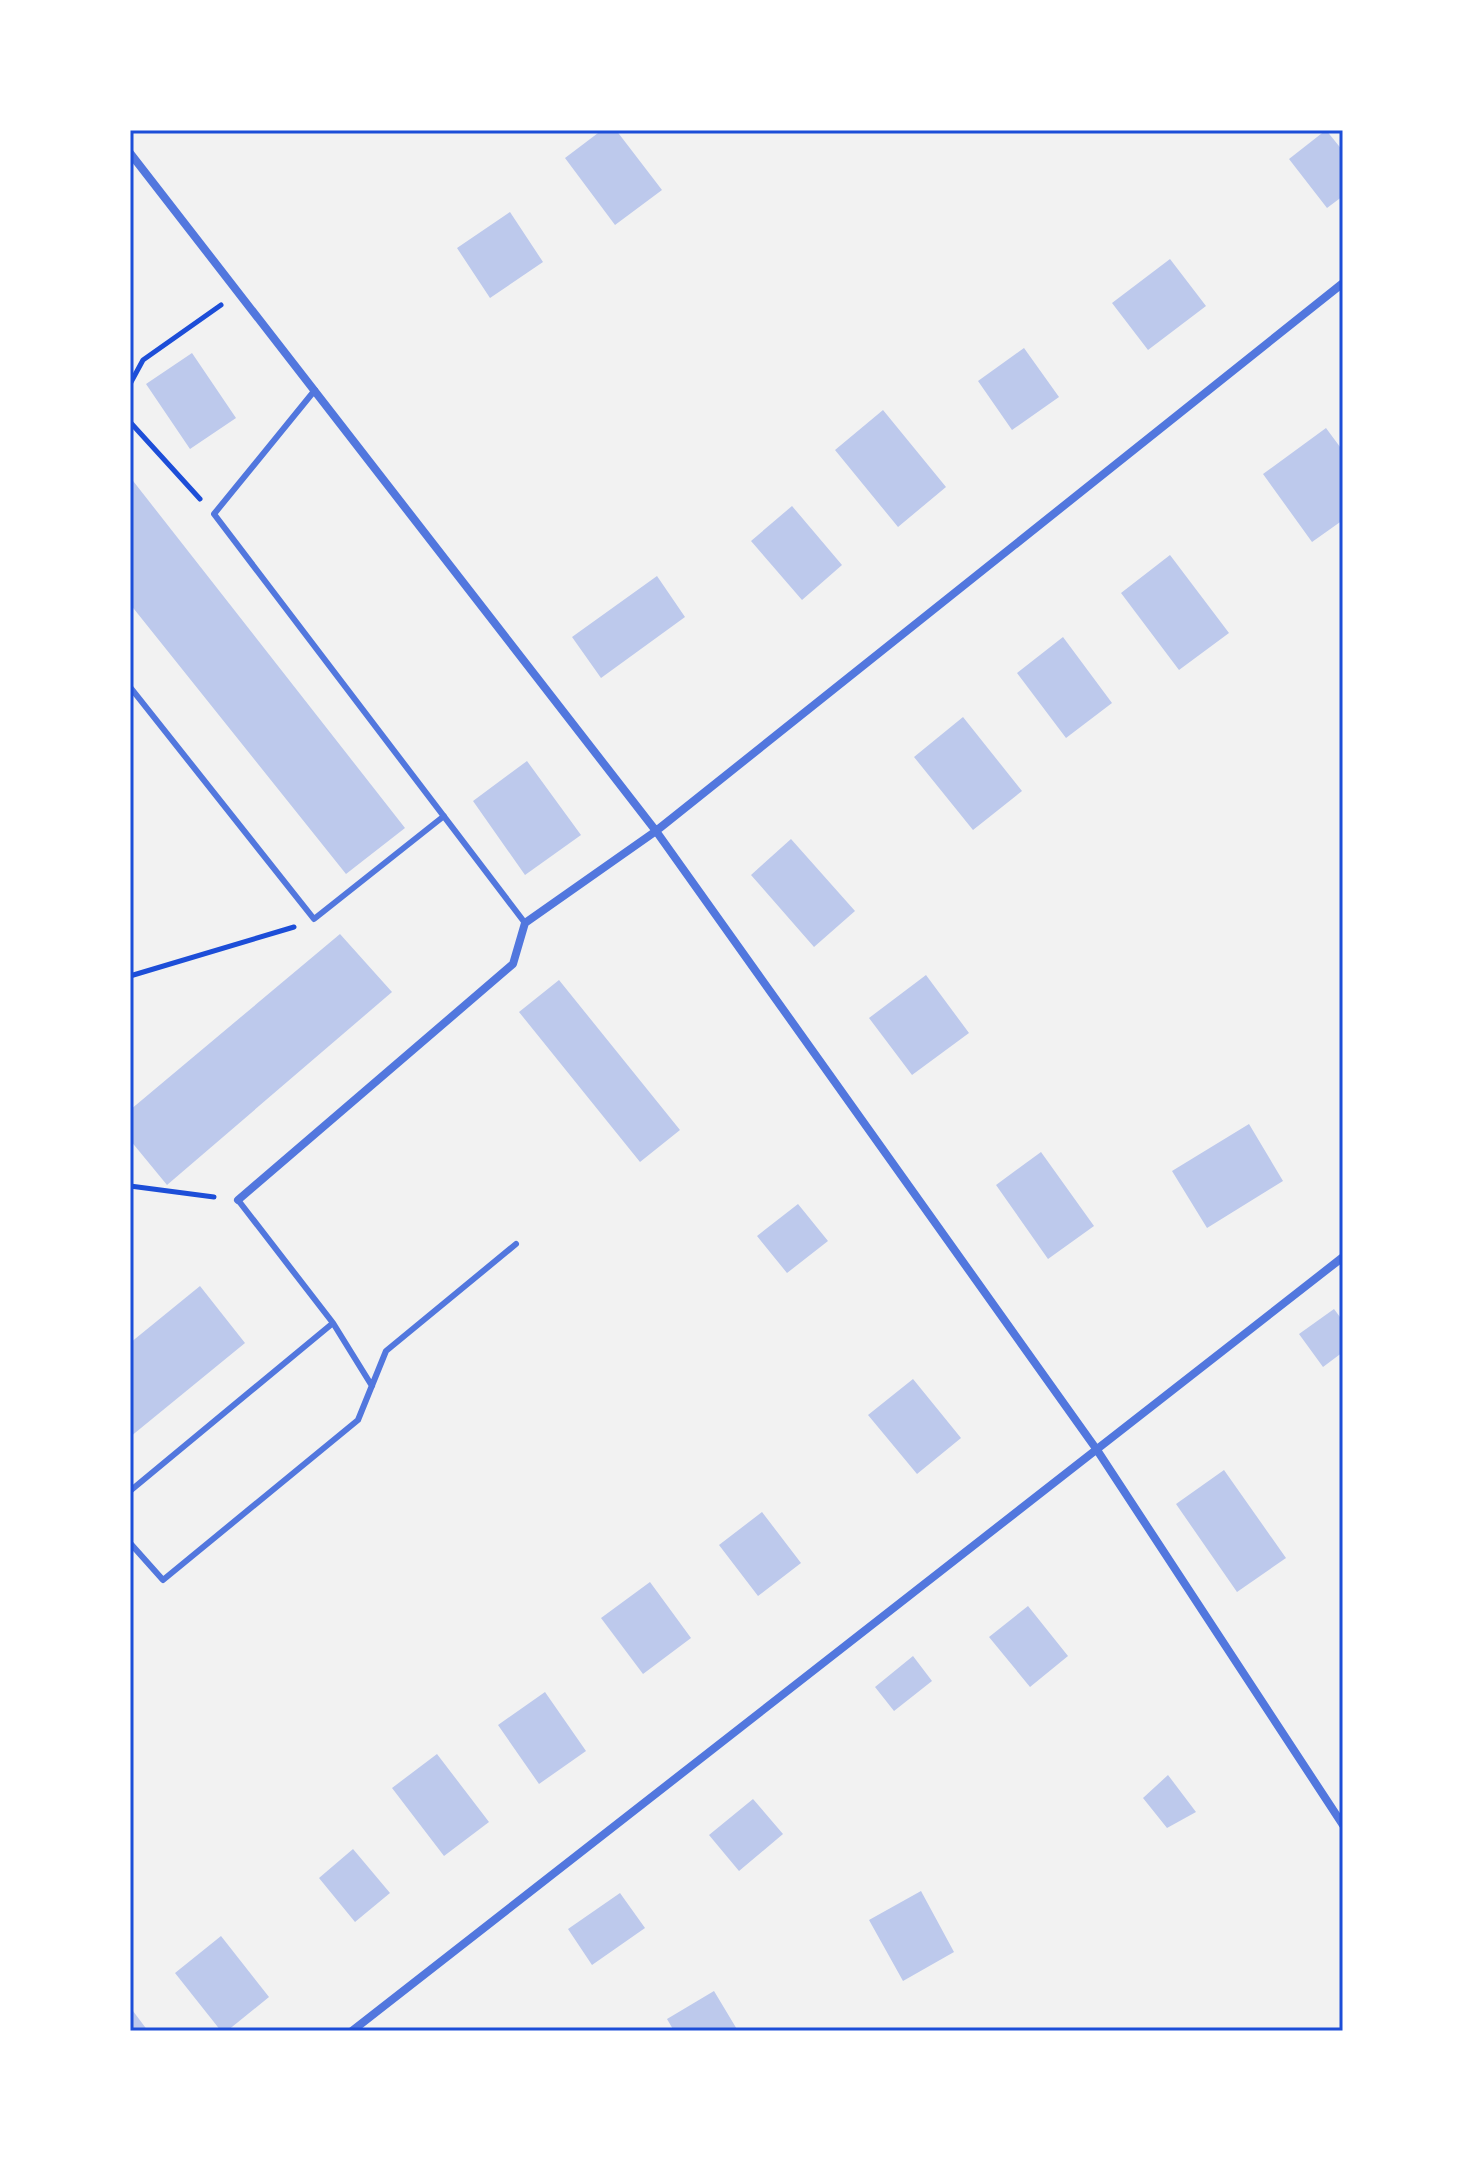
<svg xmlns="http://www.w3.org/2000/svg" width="1473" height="2161" font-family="'Fira Sans Condensed',sans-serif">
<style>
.building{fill:#bdc9ec}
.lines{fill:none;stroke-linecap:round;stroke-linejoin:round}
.path{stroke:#1d4ed8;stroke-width:5}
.service{stroke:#5277de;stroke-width:6}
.minor{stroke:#5277de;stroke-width:8}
.neatline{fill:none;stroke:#1d4ed8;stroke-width:3}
</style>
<rect width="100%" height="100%" fill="#f2f2f2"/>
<!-- building -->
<path class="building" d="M602,130h14l46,60 -47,35 -50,-67z
M1326,130l17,21v45l-16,12 -38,-49z
M510,212l33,50 -53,36 -33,-50z
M1170,259l36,47 -58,44 -36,-47z
M1024,348l35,49 -47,33 -34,-49z
M192,353l44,65 -46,31 -44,-65z
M883,410l63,77 -48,40 -63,-77z
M1326,428l17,23v69l-31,22 -49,-68z
M130,477l275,351 -59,46 -216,-270z
M792,506l50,59 -40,35 -51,-59z
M1170,555l59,78 -50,37 -58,-77z
M657,576l28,41 -84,61 -29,-41z
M1063,637l49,66 -46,35 -49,-65z
M963,717l59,74 -49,39 -59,-73z
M527,761l54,74 -56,40 -52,-74z
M791,839l64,72 -41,36 -63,-72z
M340,934l52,58 -225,193 -37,-45v-30z
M926,975l43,58 -57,42 -43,-57z
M559,980l121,150 -40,32 -121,-150z
M1249,1124l34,57 -76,47 -35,-57z
M1041,1152l53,74 -46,33 -52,-74z
M798,1204l30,37 -41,32 -30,-37z
M200,1286l45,57 -115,94v-94z
M1334,1309l9,12v31l-20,15 -24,-33z
M913,1379l48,59 -44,36 -49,-59z
M1224,1470l62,88 -49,34 -61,-88z
M762,1512l39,51 -43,33 -39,-51z
M650,1582l41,56 -48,36 -42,-56z
M1028,1606l40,50 -38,31 -41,-50z
M913,1656l19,25 -38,30 -19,-24z
M545,1692l41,59 -47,33 -41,-59z
M437,1754l52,68 -45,34 -52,-68z
M1168,1775l28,37 -29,16 -24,-30z
M753,1799l30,35 -44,37 -30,-36z
M353,1849l37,44 -35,29 -36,-44z
M921,1891l33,61 -51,29 -34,-61z
M620,1893l25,35 -53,37 -24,-36z
M221,1936l48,61 -42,34h-6l-46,-58z
M714,1991l24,40h-64l-7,-12z
M130,2007l18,24h-18z"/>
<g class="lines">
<!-- path -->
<path class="path" d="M130,384l13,-24 78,-55
M130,422l70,77
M130,976l164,-49
M130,1186l84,11"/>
<!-- service -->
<path class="service" d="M315,390l-101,124 311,409
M130,687l184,232 130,-103
M333,1323l39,63
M130,1491l203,-168 -95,-123
M130,1543l33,37 195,-160 28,-69 130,-107"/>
<!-- minor -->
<path class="minor" d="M130,153l526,678 441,619 246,375
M238,1200l275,-236 12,-41 131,-92 687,-548
M352,2031l991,-774"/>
</g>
<!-- border -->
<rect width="1473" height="2161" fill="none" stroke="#ffffff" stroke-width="264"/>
<rect x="132" y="132" width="1209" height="1897" class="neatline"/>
</svg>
